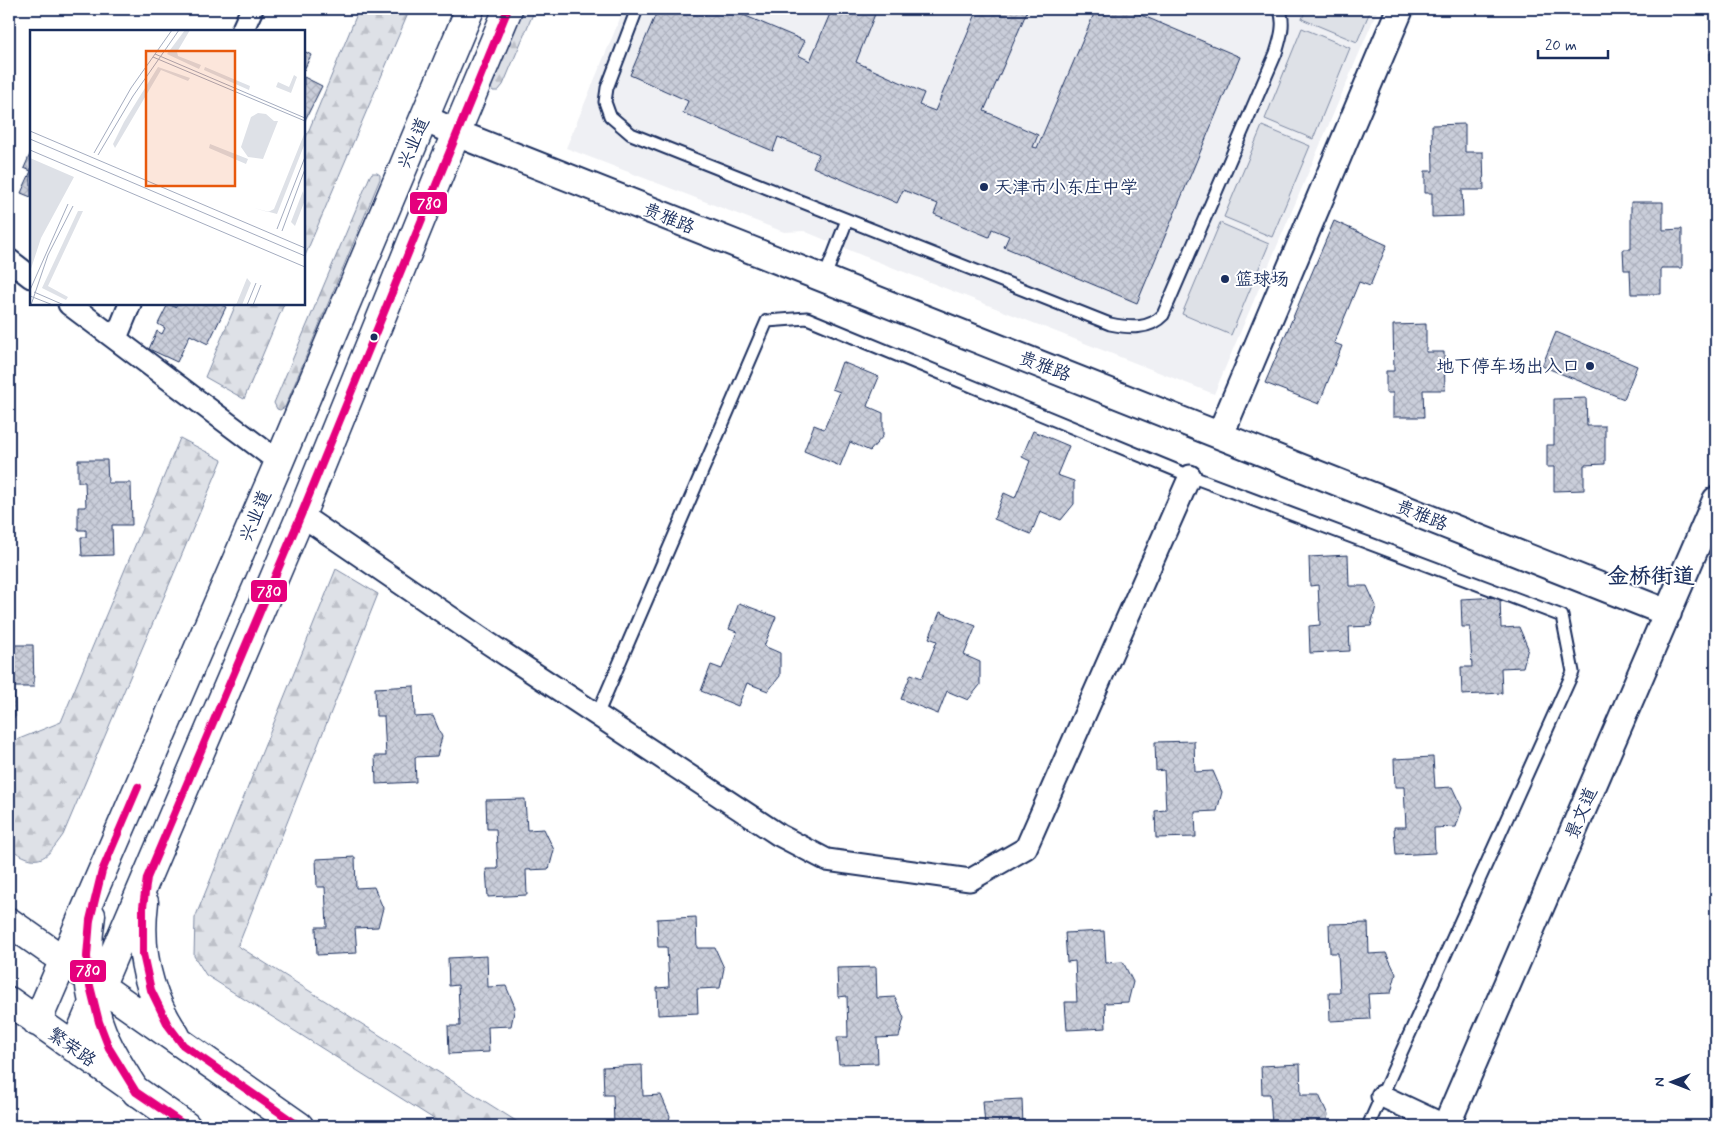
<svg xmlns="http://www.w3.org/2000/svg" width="1725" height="1135" font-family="Mynerve,'LXGW WenKai TC',sans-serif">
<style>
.built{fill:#eff0f4}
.green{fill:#dee1e7;stroke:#7c88a2}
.forest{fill:url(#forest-firs);stroke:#7c88a2}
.building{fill:url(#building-cross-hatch);stroke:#1b2f5e}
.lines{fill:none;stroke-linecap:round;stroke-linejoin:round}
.service-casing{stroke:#1b2f5e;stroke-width:15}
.minor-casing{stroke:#1b2f5e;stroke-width:25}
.tertiary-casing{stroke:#1b2f5e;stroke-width:30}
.secondary-casing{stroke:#1b2f5e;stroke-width:31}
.service{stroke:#fff;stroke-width:11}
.minor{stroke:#fff;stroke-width:21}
.tertiary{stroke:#fff;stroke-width:26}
.secondary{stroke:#fff;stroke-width:28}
.bus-1-casing{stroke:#fff;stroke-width:11}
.bus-1{stroke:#e5007d;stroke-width:8}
.poi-dot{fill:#1b2f5e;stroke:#fff;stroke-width:2}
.labels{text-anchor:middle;stroke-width:4;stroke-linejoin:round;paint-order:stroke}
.street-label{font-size:18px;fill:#1b2f5e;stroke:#fff}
.poi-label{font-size:18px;fill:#1b2f5e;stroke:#fff;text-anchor:start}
.district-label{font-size:22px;font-weight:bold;fill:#1b2f5e;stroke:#fff}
.inset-road{fill:none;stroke:#a4acbf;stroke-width:1}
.view{fill:#e8590c;fill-opacity:0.15;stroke:#e8590c;stroke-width:2.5}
.inset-edge{fill:none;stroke:#1b2f5e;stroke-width:2.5}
.line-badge{stroke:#fff;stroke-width:2}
.badge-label{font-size:14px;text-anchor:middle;font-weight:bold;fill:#fff}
</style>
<defs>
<pattern id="forest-firs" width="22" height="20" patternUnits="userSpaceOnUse" patternTransform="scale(1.25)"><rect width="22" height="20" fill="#dee1e7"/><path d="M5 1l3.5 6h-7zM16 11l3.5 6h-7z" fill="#bec1c9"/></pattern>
<pattern id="building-cross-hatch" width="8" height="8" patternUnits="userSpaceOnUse" patternTransform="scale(1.25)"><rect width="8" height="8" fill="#caceda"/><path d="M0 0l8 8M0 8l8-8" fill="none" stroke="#adb1be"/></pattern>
</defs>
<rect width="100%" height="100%" fill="#fff"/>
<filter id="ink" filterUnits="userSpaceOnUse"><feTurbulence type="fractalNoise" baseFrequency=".02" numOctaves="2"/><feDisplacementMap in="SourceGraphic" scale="10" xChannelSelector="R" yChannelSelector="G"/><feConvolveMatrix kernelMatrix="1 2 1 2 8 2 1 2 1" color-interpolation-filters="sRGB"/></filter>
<g filter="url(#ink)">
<!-- built -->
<path class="built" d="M624,9h754l-164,385 -353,-139 -57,-24 -20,1 -218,-84z"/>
<!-- green -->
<path class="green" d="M1306,9h65l-14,33 -55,-23z
M1302,28l48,20 -37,91 -48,-20z
M1262,126l48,20 -38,91 -48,-20z
M1220,223l49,21 -38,91 -49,-21z"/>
<!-- forest -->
<path class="forest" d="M359,9h51l-106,249v-116z
M520,9h15l-32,76 -5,6h-5l-3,-4z
M372,173h5l3,2v4l-95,228 -5,3 -3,-1 -3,-6 96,-227z
M236,304h48l-40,95 -39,-22z
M180,438l42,22 -159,375c-19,27 -25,32 -54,13v-105l52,-21z
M336,569l42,25 -140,352 286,180h-79l-239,-151 -12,-19 1,-38z"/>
<!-- building -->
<path class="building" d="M658,9h27l5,2 1,-2h44l-1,2 71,30 -7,14 12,6 22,-52h45l-21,53 68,31 -5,12 16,6 43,-102h50l-44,102 54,24 -5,12 4,1 59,-139h31l113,48 -103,246 -133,-56 5,-11 -17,-7 -3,8 -55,-23 4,-10 -35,-14 -6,13 -84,-36 6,-13 -41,-17 -5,14 -90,-38 5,-12 -58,-26z
M1528,9h30v3h-30z
M304,51l7,4 -7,15z
M1710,53h6v22h-5z
M304,77l18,9 -18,36z
M1465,124v28h18l1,38h-22l1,26 -31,1v-24h-7v-22h8l-1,-46z
M31,152v45l-10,-4 10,-22 -7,-3z
M1631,202h32v28l19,-1v39h-21v26h-30l-1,-24h-6l-1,-21h8z
M1334,221l53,24 -17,41 -11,-4 -25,61 8,3 -23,58 -54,-21z
M168,304l7,3 2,-3h43l6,3 -18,37 -18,-9 -13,27 -28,-13 8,-18 5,3 3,-6 -7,-4z
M1426,324v28h18l1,38h-22l1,27h-31v-24h-7v-22h8l-1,-46z
M1556,332l81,34 -13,33 -82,-33z
M842,362l37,15 -12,29 16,7v23l-13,15 -20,-9 -10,24 -36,-15 10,-26 10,4 16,-37 -8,-3z
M1586,398l1,28h18v38l-21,1v25l-30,1v-24h-7v-22h7v-46z
M1033,431l36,15 -12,29 17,6v23l-13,16 -21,-9 -9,23 -37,-15 10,-26 11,5 15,-37 -8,-4z
M78,460h29l1,23h23l1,42h-20l1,30 -31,1 -1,-19h5v-7h-8v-23h8l-1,-25h-7z
M1348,555l1,31h18l9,20 -5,20 -22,1 1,24 -40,2 -1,-27 11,-1 -2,-40 -8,1 -1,-29z
M1500,597l1,31 18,-1 9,21 -5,19 -22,1 1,25 -40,2 -1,-28h11l-2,-40h-8l-1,-28z
M739,603l37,14 -12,29 16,7v23l-12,15 -21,-8 -9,23 -37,-15 10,-26 11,4 15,-37 -8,-3z
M940,612l36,14 -12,29 16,7v23l-12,15 -21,-9 -9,23 -37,-15 10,-25 11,4 15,-37 -8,-3z
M9,622l1,23h23l1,42h-20l1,30 -6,1z
M414,686l1,31 18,-1 9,21 -5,19 -22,1 1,25 -40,2 -1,-28h11l-2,-40h-8l-1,-28z
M1194,741l1,31 18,-1 9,21 -5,19 -22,1 1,25 -40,1 -1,-27 11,-1 -2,-40 -8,1 -1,-29z
M1433,757l2,31 17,-1 10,21 -6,19 -22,1 1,25 -39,2 -2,-28h12l-2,-40h-9l-1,-28z
M525,799l2,31 17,-1 10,21 -5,19 -23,1 1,25 -39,2 -2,-28h12l-2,-40h-9l-1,-29z
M355,857l1,31 18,-1 9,21 -5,19 -23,1 2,25 -40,2 -1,-28h11l-2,-40h-8l-1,-28z
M696,917l1,31h18l9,20 -4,20 -23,1 1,24 -40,2 -1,-27 12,-1 -2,-40h-9l-1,-28z
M1368,923l1,31 17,-1 10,21 -5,19 -23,1 2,25 -40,2 -1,-28h11l-2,-40h-8l-1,-29z
M1104,931l2,32 17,-1 10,20 -5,20 -23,1 1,25 -39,2 -2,-28h12l-2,-41 -8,1 -2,-29z
M487,956l1,31 18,-1 9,21 -4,19 -23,1 1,25 -40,2 -1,-28h12l-2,-41 -9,1 -1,-28z
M876,967l1,31 18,-1 9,21 -5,19 -22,1 1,25 -39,1 -2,-27h11l-1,-41 -9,1 -1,-29z
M1300,1064l1,31h18l9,20 -3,11h-53l-2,-32h-8l-1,-28z
M642,1065l1,31 18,-1 9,21 -2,10h-54l-1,-31h-9l-1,-28z
M1022,1099l1,27h-38l-2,-25z"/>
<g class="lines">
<defs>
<path id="service" d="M637,9l-30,79 -2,14 5,14 21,18 479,190c19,4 39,6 53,-9l113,-262c4,-13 10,-31 3,-44
M824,279l23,-59
M597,715l170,-394 40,-3 383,158 372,140 11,56 -205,454"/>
<path id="minor" d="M242,31l10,-22
M9,260l22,17
M69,304l210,158
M116,338l14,-34
M301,515l187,128 291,192 48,25 143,20 56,-32 164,-372
M1382,1096l64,30"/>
<path id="tertiary" d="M424,118l32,15 1212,480
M1220,435l180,-426
M1446,1126l270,-626"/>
<path id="secondary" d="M144,902c-6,48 4,94 32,134
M91,915c-7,46 -3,92 19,134 8,15 17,29 26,43
M9,922l290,204
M9,1001l177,125
M37,1022l242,-560 191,-453
M74,1048l227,-533 155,-382 52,-124"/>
</defs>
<!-- service casing -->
<use href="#service" class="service-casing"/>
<!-- minor casing -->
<use href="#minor" class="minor-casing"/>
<!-- tertiary casing -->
<use href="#tertiary" class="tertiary-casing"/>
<!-- secondary casing -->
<use href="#secondary" class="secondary-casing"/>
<!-- service -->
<use href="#service" class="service"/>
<!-- minor -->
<use href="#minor" class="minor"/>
<!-- tertiary -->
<use href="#tertiary" class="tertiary"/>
<!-- secondary -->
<use href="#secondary" class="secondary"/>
<defs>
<path id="bus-1" d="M138,787l-36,84 -12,49 -3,36 1,22 11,44 10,26 27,44 50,34
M299,1126l-116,-81 -15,-20 -17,-35 -8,-36v-47l4,-29 154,-363 207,-506"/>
</defs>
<!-- bus-1 casing -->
<use href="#bus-1" class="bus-1-casing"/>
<!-- bus-1 -->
<use href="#bus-1" class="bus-1"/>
</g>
</g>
<!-- markers -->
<g class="poi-dot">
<circle cx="984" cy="187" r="5"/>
<circle cx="1225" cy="279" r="5"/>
<circle cx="374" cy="337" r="4.5"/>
<circle cx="1590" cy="366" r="5"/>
</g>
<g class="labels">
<!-- street labels -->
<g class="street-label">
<text transform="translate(413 143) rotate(-67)" y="6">兴业道</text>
<text transform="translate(669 218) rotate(22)" y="6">贵雅路</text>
<text transform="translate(1045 366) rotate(21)" y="6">贵雅路</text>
<text transform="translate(1422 515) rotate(22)" y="6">贵雅路</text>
<text transform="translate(255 516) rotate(-67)" y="6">兴业道</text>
<text transform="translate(1581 813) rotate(-67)" y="6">景文道</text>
<text transform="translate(72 1047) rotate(35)" y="6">繁荣路</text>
</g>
<!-- poi labels -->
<g class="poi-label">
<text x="994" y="193">天津市小东庄中学</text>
<text x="1235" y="285">篮球场</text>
<text x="1580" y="372" text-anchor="end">地下停车场出入口</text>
</g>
<!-- district labels -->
<g class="district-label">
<text x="1651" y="583">金桥街道</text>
</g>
</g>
<!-- overview -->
<g transform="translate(30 30)">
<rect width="275" height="275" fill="#fff"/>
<path d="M264,45l3,2 -6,16 -15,-6 2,-5 11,5zM228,83l8,1 8,7h4l-15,38 -15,-2 -7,-10 10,-30zM275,102v11l-28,71 -23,-6 14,4 6,-3zM180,114l38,15 -2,5 -37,-16zM0,128l44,19 -33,61 -11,34zM217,248l4,5 -9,22h-6z" fill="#dee1e7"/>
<path d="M155,0h5l-13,22 1,4 23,9 -2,4 -32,-15zM128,37l32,11 -2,3 -27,-11 -46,78 -2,-4 11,-22zM175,37l45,19 -1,4 -45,-20zM273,161l2,9 -10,26 -4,-4zM48,181h5l-35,75 20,11 -2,3 -24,-12z" fill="#dee1e7"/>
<path class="inset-road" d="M125,24l150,64M123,27l152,64M0,101l275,117M0,109l275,117M0,120l275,117M64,123l37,-65 41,-58M68,125l35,-59 46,-66M247,199l28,-72M252,201l23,-62M0,260l38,-86M4,262l30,13M0,266l23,9M1,275l17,-50 25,-49M217,275l9,-22M223,275l8,-20"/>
<path class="view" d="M116,21h89v135h-89z"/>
<rect width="275" height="275" class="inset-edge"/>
</g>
<g class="line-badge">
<rect x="409" y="191" width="39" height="24" rx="5" fill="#e5007d"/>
<rect x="250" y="579" width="38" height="24" rx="5" fill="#e5007d"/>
<rect x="69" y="959" width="38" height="24" rx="5" fill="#e5007d"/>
</g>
<g class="badge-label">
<text x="429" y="208">780</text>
<text x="269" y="596">780</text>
<text x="88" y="975">780</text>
</g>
<!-- margin -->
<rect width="1725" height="1135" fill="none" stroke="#fff" stroke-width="30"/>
<rect x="15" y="15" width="1695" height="1105" fill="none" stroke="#1b2f5e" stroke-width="2" filter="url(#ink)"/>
<!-- north arrow -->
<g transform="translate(1672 1082) rotate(270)" stroke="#ffffff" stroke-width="4" paint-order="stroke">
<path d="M0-4L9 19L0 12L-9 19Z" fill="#1b2f5e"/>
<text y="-8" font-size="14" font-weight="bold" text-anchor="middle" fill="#1b2f5e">N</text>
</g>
<!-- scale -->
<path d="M1538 50v8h70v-8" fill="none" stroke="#1b2f5e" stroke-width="2.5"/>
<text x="1545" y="50" font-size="15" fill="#1b2f5e" stroke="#ffffff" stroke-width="4" paint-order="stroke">20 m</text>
</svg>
